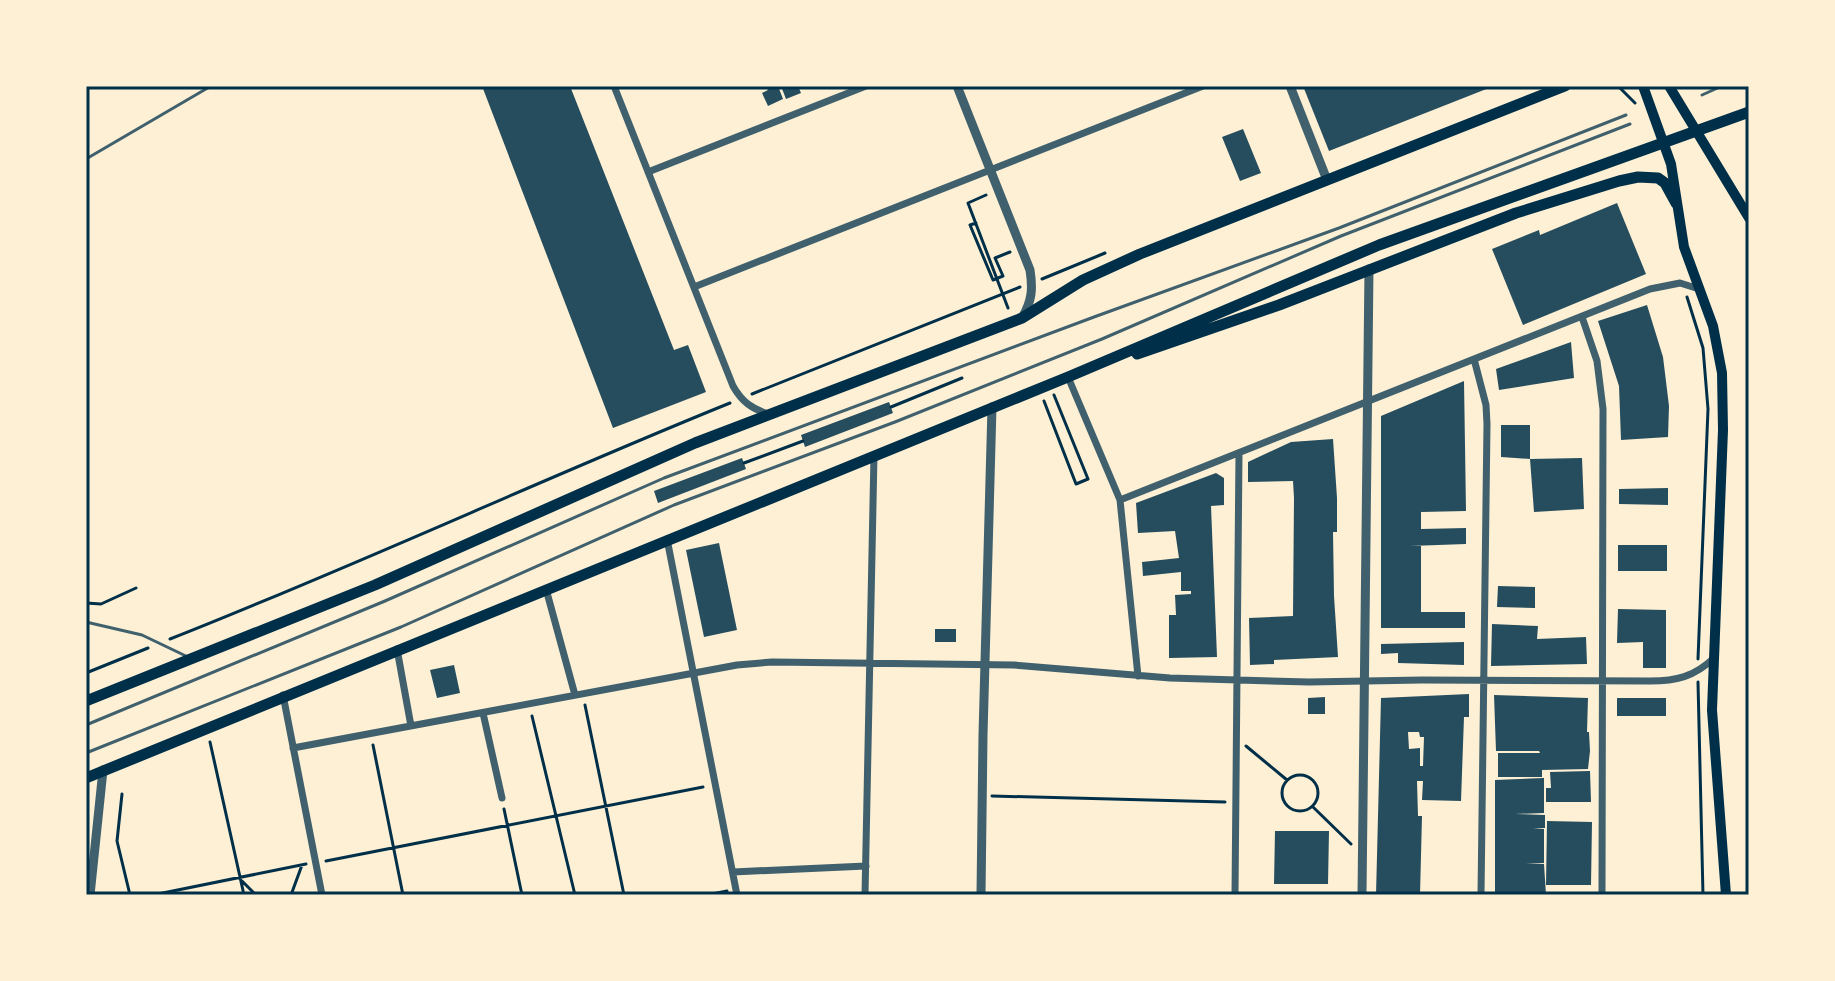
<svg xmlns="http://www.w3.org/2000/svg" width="1835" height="981" font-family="Cabin,sans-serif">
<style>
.building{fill:#264d5e;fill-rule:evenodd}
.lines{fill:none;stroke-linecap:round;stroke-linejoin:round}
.path{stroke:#003049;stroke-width:3}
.service{stroke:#3f606c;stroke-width:3}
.minor{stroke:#3f606c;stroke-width:7}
.tertiary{stroke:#3f606c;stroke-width:9}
.secondary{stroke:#003049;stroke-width:10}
.trunk{stroke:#003049;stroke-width:11}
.neatline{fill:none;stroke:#003049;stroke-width:3}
</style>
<rect width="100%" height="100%" fill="#fdf0d5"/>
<!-- building -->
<path class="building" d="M482,86h88l104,264 14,-5 18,47 -93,36z
M766,86h12l5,13 -15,7 -6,-13 6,-3z
M781,86h17l3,7 -15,6z
M1303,86h191l-165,65z
M1243,129l18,44 -21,8 -18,-44z
M1617,203l29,71 -123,51 -31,-76 47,-19 1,5z
M1647,305l16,52 6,49 -1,31 -47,3 -2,-54 -21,-65z
M1571,342l3,36 -75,12 -3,-21z
M1464,381l2,130 -45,1v17l45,-1v16l-56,2h11v66h44v16h-84v-212z
M889,402l4,11 -88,34 -4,-12z
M1501,425h29v34l-29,-2z
M1333,439l4,59v34h-4l1,64 4,61 -64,3v4l-24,1 -1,-47 44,-2 1,-118 -1,-17 -45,1v-20l43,-20z
M742,458l4,11 -88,34 -4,-12z
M1582,458l2,51 -50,3 -4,-53z
M1216,473l8,5v27l-13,1 6,151 -48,1v-43h7l-1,-20 16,-1v-3h-10v-19l-38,4 -1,-14 37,-4 -4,-27 -37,2 -2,-30z
M1668,488v17l-49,-1v-15z
M719,543l18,87 -33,7 -18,-87z
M1618,545h49v26h-49z
M1498,586l37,1v21l-38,-1z
M1618,609l48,1v58h-23v-26l-26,1z
M1492,624l46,2 -1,13 49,-2 1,27 -96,2z
M935,629h21v13h-21z
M1464,642v23l-66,-2v-10l-17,1v-10z
M454,665l6,28 -23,5 -7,-28z
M1469,694v23h-5l-3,84 -39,-1 1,-19h-6l1,35h4l-2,79h-44l5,-197zM1408,732h11l1,5h4l-1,29h-3v-18l-11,1z
M1494,695l94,3 -1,34h2l1,19 -2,18 -46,1v7h-44v-24h42l-1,-2h-43z
M1325,697v17h-17v-16z
M1617,698h49v18h-49z
M1590,771l1,31h-45v-14h5l-1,-16z
M1544,778v35l-29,1 30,1v13h-12l11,1v34l-18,1h18l2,31h-51v-115z
M1547,821l45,1 -1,63h-45z
M1275,831h54l-1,53h-54z"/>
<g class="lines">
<!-- path -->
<path class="path" d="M1618,86l17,17
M986,195l-18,8 40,105
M976,223l-6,2 23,55 10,-4 -8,-18 15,-6
M1042,279l63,-26
M1687,297l16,51 5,61 -10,250
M752,394l268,-107
M1044,401l32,83 12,-5 -34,-84
M891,407l71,-29
M744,463l59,-22
M86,603l15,1 35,-16
M170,639c188,-74 372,-160 560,-236
M86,673l62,-25
M1698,682l5,213
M585,705l39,190
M532,716l43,179
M210,742l34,153
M373,745l30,150
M1246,746l41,34
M1282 793a18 18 0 1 1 36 0a18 18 0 1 1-36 0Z
M122,794l-5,47 13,54
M992,796l233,6
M1313,807l38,37
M504,809l18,86
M326,861l377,-74
M242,881l14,14
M153,895l153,-31
M291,895l11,-30
M707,895l20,-4"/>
<!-- service -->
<path class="service" d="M1702,95l20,-9
M86,159l125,-73
M86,622l56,13 46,22
M86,725l299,-124 279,-123 430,-161 245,-89 287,-113
M86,753l315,-126 273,-122 221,-83 207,-83 239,-103 289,-112"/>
<!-- minor -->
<path class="minor" d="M614,86l119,300c9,16 19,23 36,28
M648,172l218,-86
M694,287l509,-201
M1582,317l15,44 6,48 -1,486
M1474,359l12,46 1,19 -6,471
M1068,377l52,123 18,176
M1120,500l530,-211 30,-6 19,6
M667,539l70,356
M546,589l29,106
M397,649l14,77
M283,695l39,200
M483,713l19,85
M293,748l444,-83 35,-3 242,3 156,13 139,4 113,-2 228,1c26,0 44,-4 64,-23
M733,872l133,-6
M865,895l9,-440
M1235,895l4,-442"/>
<!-- tertiary -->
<path class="tertiary" d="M957,86l73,184c3,19 2,31 -8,48
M1290,86l37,94
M90,895l13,-125
M981,895l2,-160 9,-328
M1362,895l7,-626"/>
<!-- secondary -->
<path class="secondary" d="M1643,86l28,78 13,83 29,79 9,47 1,57 -11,280 14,185
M1669,86l80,132"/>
<!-- trunk -->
<path class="trunk" d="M1137,354l142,-49 237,-92 103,-32 19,-4 20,1 7,5 11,20
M86,701l289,-116 320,-142 327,-125 61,-38 57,-26 425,-168
M86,778l982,-401 311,-132 370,-133"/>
</g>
<!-- border -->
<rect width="1835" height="981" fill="none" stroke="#fdf0d5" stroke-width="176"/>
<rect x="88" y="88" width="1659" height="805" class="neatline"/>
</svg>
